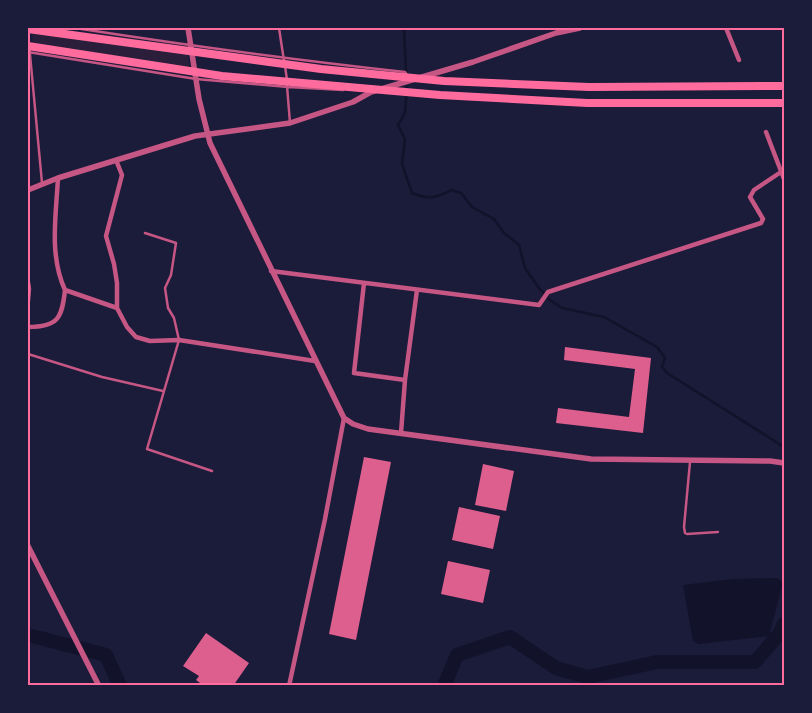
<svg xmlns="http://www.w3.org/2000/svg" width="812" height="713" font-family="'Exo 2',sans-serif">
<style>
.green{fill:#2a1e3b}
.water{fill:#12122b}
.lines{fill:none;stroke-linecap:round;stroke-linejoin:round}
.stream{stroke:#12122b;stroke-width:2.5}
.river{stroke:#12122b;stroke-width:14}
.building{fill:#dd5f8e}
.service{stroke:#c65784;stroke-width:2.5}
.minor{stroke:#c65784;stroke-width:4.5}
.tertiary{stroke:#c65784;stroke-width:5.5}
.motorway{stroke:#ff6b9d;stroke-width:8}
.neatline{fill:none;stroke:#ff6b9d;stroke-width:2}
</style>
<rect width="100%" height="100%" fill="#1b1b3a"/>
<!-- green -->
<path class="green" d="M32,28h14l141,21 3,25 -157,-24z"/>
<!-- water -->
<path class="water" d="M777,578l6,4 -14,54 -70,8 -6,-3 -10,-56 50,-6z"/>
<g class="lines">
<!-- stream -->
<path class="stream" d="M404,28l2,46
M407,87l-2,26 -7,12 7,14 -3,25 10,29c18,7 23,5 40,-3l9,3 11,14 22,12 10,14 15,12 6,23 14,20 11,12 12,8 42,9 53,30 8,11 -3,9 5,6 117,74"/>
<!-- river -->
<path class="river" d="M28,635l78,20 14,31
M444,686l13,-31 53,-18 46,31 32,9 69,-15h98l24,-28 5,-10"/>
</g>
<!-- building -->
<path class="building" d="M565,347l86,11 -8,75 -87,-10 2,-15 71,9 6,-48 -71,-9z
M364,457l27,5 -35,178 -27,-6z
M483,464l31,7 -8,40 -31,-6z
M459,507l41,9 -7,33 -41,-9z
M448,561l42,9 -7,33 -42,-9z
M206,633l43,30 -16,23h-29l-8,-6 3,-4 -16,-10z"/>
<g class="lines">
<!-- service -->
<path class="service" d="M75,28c110,17 219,32 330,44l2,3
M279,28l5,33
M28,33l14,150
M28,52l168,27 92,8 55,3
M285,66l2,14
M287,86l3,37
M145,233l31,10 -5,32 -6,13 3,20 6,10 5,22 -32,109 65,22
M28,276l2,13 -2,22
M28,354l74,23 61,14
M690,462l-6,65 1,6 2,1 31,-2"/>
<!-- minor -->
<path class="minor" d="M726,28l13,32
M766,132l18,47
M116,160l6,15 -16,61 8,28 3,19v25l10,19 9,10 14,4 29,-1 136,21
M58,178c-2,38 -9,77 7,112l52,18
M271,271l268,34 9,-13 213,-69 2,-4 -13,-22 4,-7 30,-20
M364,283l-10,90 51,7
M28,327c30,0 34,-9 37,-37
M401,433l4,-53 12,-90
M289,686l36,-167 19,-101"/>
<!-- tertiary -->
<path class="tertiary" d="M188,28l11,71 11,44 134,275 9,6 15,5 223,30 179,2 14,2
M28,190l30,-12 137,-42 95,-13 63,-21 18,-10 102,-30 83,-29 24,-5
M28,546l71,140"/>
<!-- motorway -->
<path class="motorway" d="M28,29l293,40 123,12 145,6 195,-1
M28,46l194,30 218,19 147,8h197"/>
</g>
<!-- border -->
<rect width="812" height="713" fill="none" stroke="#1b1b3a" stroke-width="58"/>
<rect x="29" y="29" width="754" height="655" class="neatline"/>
</svg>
